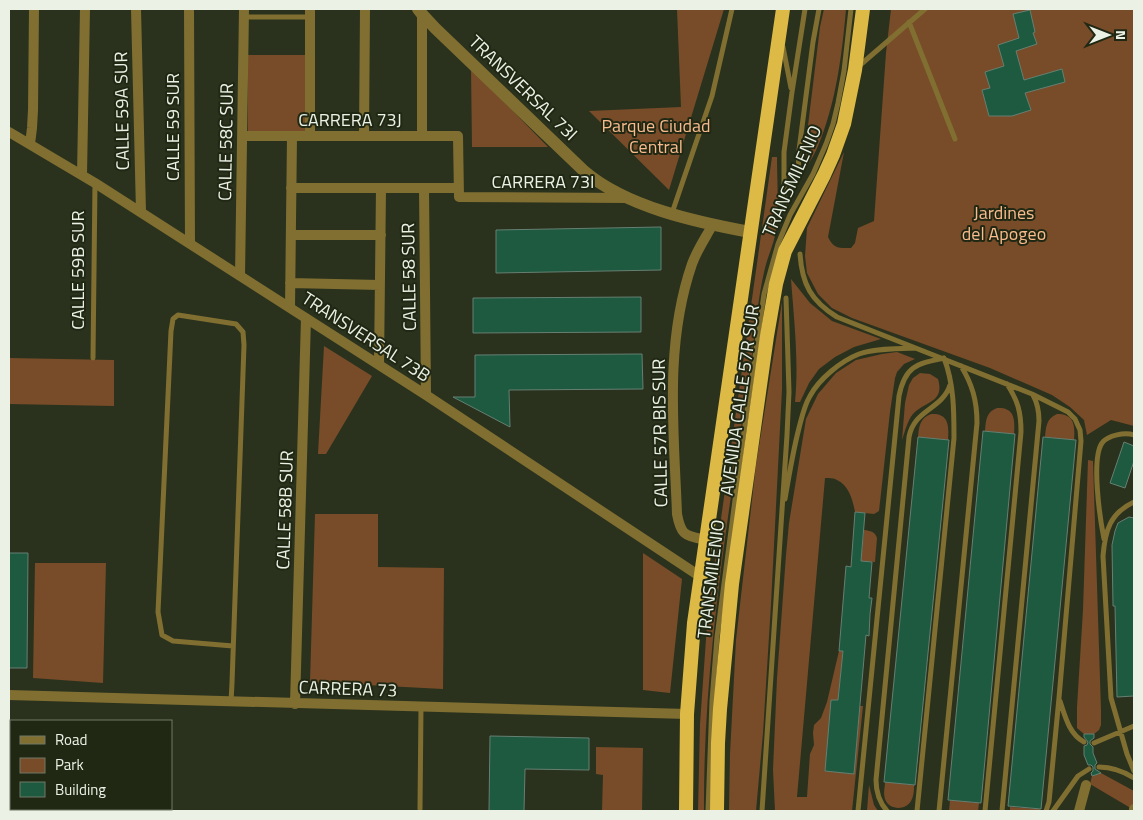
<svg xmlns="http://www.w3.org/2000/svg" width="1143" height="820" font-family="'Titillium Web',sans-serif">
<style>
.green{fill:#784c28}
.building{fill:#1d5a40;stroke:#667f72}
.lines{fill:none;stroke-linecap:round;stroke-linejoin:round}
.service{stroke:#816f31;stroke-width:5}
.minor{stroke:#816f31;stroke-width:10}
.tertiary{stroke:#816f31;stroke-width:12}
.trunk{stroke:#ddba45;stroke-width:14}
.labels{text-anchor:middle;stroke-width:4;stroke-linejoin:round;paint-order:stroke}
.street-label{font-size:18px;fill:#ebf1e4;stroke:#202814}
.park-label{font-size:18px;fill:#f9bb8c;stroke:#202814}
</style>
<rect width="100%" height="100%" fill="#2a321e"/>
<!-- green -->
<path class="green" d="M677,9h47l-55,181 -80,-79 92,-4z
M824,9h22c-4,46 -10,94 -28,137 -3,7 -7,14 -11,20l-1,-24 14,-115z
M891,9h243v417l-23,-6 -24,15 -3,-15 -14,-13 -18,-12 -62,-27 -138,-50 -20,-10 -14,-14 -11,-21 -2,-17 2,-28 37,-76 -16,85c6,12 10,11 23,11l4,-5 3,-15 16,-7 12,-168z
M248,55h57v77h-57z
M471,68l77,79h-76z
M772,157h5c0,23 2,48 -1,72 -1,13 -8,26 -11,39 -6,25 -9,53 -12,79 -22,153 -50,308 -49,464h-6l2,-87 8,-113z
M791,279l19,24 22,18 49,18 -27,8 -19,10 -16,12 -10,14 -9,19h-5c4,-41 -1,-82 -4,-123z
M782,302v87l-11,215 -8,129 -7,78h-27l1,-57 6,-114 20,-175z
M324,346l48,30 -46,78h-8z
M897,352l18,7 -11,5 -7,8 -2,6 -5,34 -11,99 -5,3 -19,-2c-2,-11 -6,-27 -18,-32 -3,-2 -8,-2 -12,-2l-28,319h10l3,-43 4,-9 -1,-12 1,-8 7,-7 6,-16 12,-51h4l-5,49 -13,71 29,2 6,-67h3l-11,105h-77l-2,-41 4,-92 9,-123 3,-32 17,-104 12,-25 18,-21 20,-13 26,-6z
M9,358l105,2v46l-105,-2z
M920,373l10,1 8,5c7,24 -13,22 -25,35 -6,7 -8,18 -11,26l3,-37 4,-18 4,-7z
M997,408c18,-1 18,12 17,26l-29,-3c1,-11 1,-19 12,-23z
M931,414c18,-1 18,12 17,26l-30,-3c1,-11 2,-19 13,-23z
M1057,414c18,0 18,12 17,26l-29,-3c1,-10 1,-18 12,-23z
M1088,460l5,1 8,249v15l-2,5 -5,4h-10l-7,-6v-21l6,-97z
M315,514h63v53l66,1 -1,121 -133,-7z
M864,530c6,1 11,1 13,8l-2,24 -14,-1z
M643,553l39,26 -12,114 -27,-3z
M35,563h71l-3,120 -70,-5z
M596,747l47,1 -1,63h-40l1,-36 -7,-1z
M1101,773l33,18v19l-44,-26 2,-8z
M885,782l29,3c0,5 0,11 -3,16 -6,10 -22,9 -26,-2 -2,-6 0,-12 0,-17z
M869,785l5,20 4,6h-11z
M950,800l29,3 -1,8h-29z
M1010,807l30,2 -1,2h-29z"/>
<!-- building -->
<path class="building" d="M1030,10l5,22 -2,1 4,11 -21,7 8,29 38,-11 3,13 -40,11 6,17 -19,6h-23l-7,-26 8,-2 -5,-16 19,-6 -6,-21 21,-7 -6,-24z
M661,227v43l-165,3v-43z
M641,297v35l-168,1v-35z
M642,354l1,35 -134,1 1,37 -57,-30h22v-42z
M983,431l32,3 -34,369 -33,-3z
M918,437l31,3 -34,345 -31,-3z
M1043,437l33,3 -35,369 -33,-3z
M1124,442l10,4v15l-9,27 -15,-5z
M855,512l10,1 -4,48 11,1 -3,36h3l-2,16 -1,22 -3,-1 -12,139 -29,-3 6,-71h7l5,-49h-4l7,-85 5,1z
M1129,517l5,1v178l-17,1 -2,-91h-2l-1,-61 3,-14 3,-8z
M9,553h19l-1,115h-18z
M1084,734h10v4l-4,3v3l3,3v6l4,10 -2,2v4l6,4 -9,3 -1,-3 2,-2v-4l-2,-2h-3l-4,-10v-9l3,-1 1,-3 -4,-5z
M490,736l99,2v32l-64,-1 -1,42h-35z"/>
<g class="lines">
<!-- service -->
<path class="service" d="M244,17h66
M909,22l46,117
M783,47l8,41
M859,66l66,-57
M798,178l1,-28 14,-108 6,-33
M784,205v-53l8,-60 13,-83
M672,213l40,-117 20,-87
M800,254c2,30 11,47 37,63l195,77 36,18 7,7 5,11 1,11 -22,257 -10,104 -3,9
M93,358l2,-175
M785,499c4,-24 8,-48 14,-71 3,-11 5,-22 11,-32 9,-17 31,-35 49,-42 17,-6 38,-5 56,-6
M1134,502c-24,11 -29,29 -31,54l8,142 16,56 7,17
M1104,539c-4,-20 -13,-80 -2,-96 6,-8 23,-11 32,-8
M1060,701c5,15 9,33 24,41
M231,702l1,-19 12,-338 -1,-13 -7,-8 -58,-9 -5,4 -2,12 -13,281 4,23 11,6 60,5
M1094,743l40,-17
M1099,767c13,0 24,4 35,11
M420,809l1,-102
M708,811l4,-110 5,-64 27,-205 20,-138 14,-50 12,-29 23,-41 13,-30 7,-20 5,-21 6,-32 7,-62
M762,811l25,-376 2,-43 -3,-94
M858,811l41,-415c6,-30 17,-32 45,-38
M887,811c-8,-9 -11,-19 -11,-31l33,-343c5,-28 33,-27 41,-52
M917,811l37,-373c0,-27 0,-54 -10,-80
M939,811l38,-388c0,-23 -5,-39 -16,-57
M985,811l36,-379c0,-20 -3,-31 -14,-48
M1002,811l37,-390c0,-10 -1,-17 -6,-26
M1053,811l25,-35 11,-7"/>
<!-- minor -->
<path class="minor" d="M136,9l5,203
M189,9l1,235
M9,132l86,51 331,212 275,182
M242,136h216l1,61 169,1
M310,136v-127
M364,136l1,-127
M422,136v-122
M30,144l2,-16 1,-18 1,-101
M82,175l3,-166
M291,188h167
M424,188l2,207
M291,235h90
M240,276l4,-267
M290,283l90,2
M290,308l2,-172
M379,365l2,-177
M706,540c-21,-5 -25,-4 -29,-26 -3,-83 -13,-169 15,-250 5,-14 14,-27 21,-40
M9,695l678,19
M295,704l11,-386
M1079,811l7,-26
M1134,811v-2"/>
<!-- tertiary -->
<path class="tertiary" d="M418,9l4,5 13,14 149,143c42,36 112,51 166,61"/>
<!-- trunk -->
<path class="trunk" d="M686,811l1,-97 7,-91 89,-614
M717,811l1,-68 2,-34 12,-125 35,-248 9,-52 9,-33 39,-76 9,-20 11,-31 11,-54 8,-61"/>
</g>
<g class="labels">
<!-- street labels -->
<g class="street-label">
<text transform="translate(523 88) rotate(44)" y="6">TRANSVERSAL 73I</text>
<text transform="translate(122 111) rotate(-91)" y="6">CALLE 59A SUR</text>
<text x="350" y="126">CARRERA 73J</text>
<text transform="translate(173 127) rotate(-90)" y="6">CALLE 59 SUR</text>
<text transform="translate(226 142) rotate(-89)" y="6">CALLE 58C SUR</text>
<text transform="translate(792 181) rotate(-66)" y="6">TRANSMILENIO</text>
<text x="543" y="188">CARRERA 73I</text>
<text transform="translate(78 270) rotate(-90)" y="6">CALLE 59B SUR</text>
<text transform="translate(409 277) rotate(-91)" y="6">CALLE 58 SUR</text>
<text transform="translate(366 337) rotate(33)" y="6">TRANSVERSAL 73B</text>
<text transform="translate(740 400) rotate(-82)" y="6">AVENIDA CALLE 57R SUR</text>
<text transform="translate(660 433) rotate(-91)" y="6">CALLE 57R BIS SUR</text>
<text transform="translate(285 510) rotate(-88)" y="6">CALLE 58B SUR</text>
<text transform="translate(711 579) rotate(-83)" y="6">TRANSMILENIO</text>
<text transform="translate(348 689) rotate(2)" y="6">CARRERA 73</text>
</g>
<!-- park labels -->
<g class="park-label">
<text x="656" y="132">Parque Ciudad<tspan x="656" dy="21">Central</tspan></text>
<text x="1004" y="219">Jardines<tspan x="1004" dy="21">del Apogeo</tspan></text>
</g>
</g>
<!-- border -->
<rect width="1143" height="820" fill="none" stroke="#ebf1e4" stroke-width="20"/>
<!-- legend -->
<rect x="10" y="720" width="162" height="90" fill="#202814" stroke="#717867"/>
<rect x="20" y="736" width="25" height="8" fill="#816f31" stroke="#717867"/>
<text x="55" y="745" font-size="15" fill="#ebf1e4">Road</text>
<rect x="20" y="758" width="25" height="15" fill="#784c28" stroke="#717867"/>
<text x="55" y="770" font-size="15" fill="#ebf1e4">Park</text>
<rect x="20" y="782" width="25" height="15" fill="#1d5a40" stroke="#717867"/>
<text x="55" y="795" font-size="15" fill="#ebf1e4">Building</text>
<!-- north arrow -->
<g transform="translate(1108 35) rotate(90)" stroke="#202814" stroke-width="4" paint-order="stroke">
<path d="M0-4L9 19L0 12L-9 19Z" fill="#ebf1e4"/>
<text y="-8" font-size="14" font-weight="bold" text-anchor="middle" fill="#ebf1e4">N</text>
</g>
</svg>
